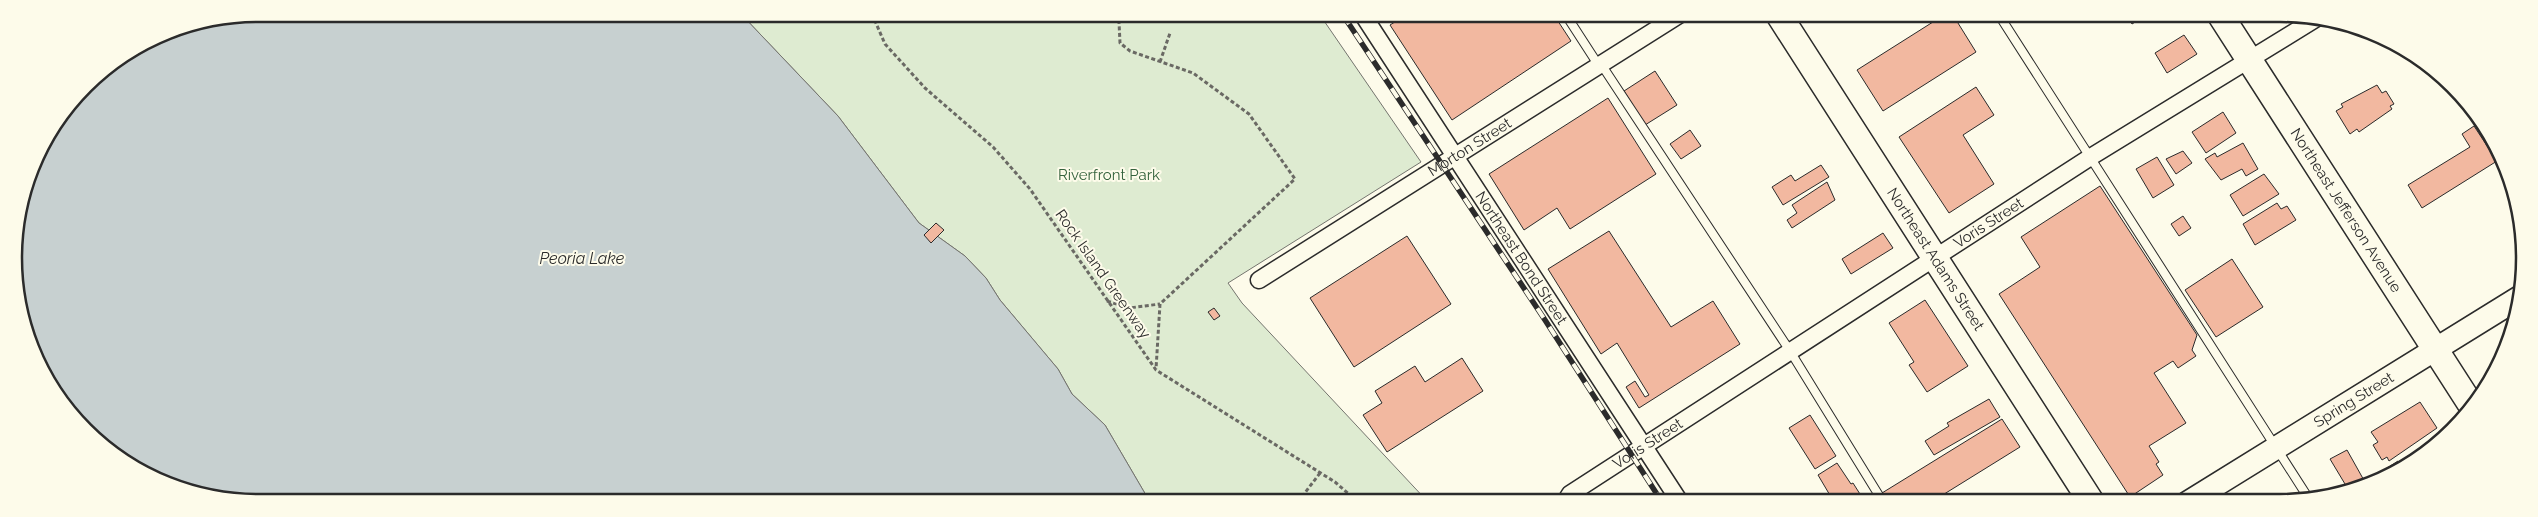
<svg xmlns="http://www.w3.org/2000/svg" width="2538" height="517" font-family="Raleway,sans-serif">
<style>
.green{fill:#deebd1;stroke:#74746e}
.water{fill:#c7d0d0;stroke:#74746e}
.building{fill:#f2b8a0;stroke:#2b2b2b}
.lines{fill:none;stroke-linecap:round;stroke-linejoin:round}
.lane-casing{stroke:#2b2b2b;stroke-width:10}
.street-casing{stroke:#2b2b2b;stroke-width:19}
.secondary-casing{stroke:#2b2b2b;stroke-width:25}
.primary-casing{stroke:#2b2b2b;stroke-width:28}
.path{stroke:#6a6964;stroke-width:3;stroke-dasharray:4 2.5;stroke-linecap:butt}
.lane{stroke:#fdfbea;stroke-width:8}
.street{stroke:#fdfbea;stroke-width:16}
.secondary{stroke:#fdfbea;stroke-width:22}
.primary{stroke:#fdfbea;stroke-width:25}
.rail-casing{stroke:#2b2b2b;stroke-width:5.5}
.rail{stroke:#fdfbea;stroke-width:4;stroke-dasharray:11;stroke-linecap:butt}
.labels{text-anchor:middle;stroke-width:4;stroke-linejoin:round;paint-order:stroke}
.street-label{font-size:15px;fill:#2b2b2b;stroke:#fdfbea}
.park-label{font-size:15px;fill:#34623c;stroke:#fdfbea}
.water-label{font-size:16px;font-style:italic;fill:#2b2b2b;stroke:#fdfbea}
.rim{fill:none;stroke:#2b2b2b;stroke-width:2.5}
</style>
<rect width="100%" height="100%" fill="#fdfbea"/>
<!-- green -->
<path class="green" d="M741,14l579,1 101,147 -193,121 14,20 186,199h-278l-45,-77 -33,-31 -14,-25 -58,-69 -14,-22 -21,-22 -46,-33 -81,-107z"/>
<!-- water -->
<path class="water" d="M259,14h482l97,102 81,107 46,33 21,22 14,22 58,69 14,25 33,31 45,77 -923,-1 -91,-30 -62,-51 -47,-83 -13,-94 18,-78 54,-80 79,-53z"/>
<!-- building -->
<path class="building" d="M1406,15h148l17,26 -119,79 -62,-95z
M1944,15h9l23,37 -93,59 -26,-41z
M2127,16h18l-13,8z
M2184,35l13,19 -30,19 -12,-20z
M1655,71l22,34 -32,20 -21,-34z
M2377,85l5,8 4,-2 8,13 -4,2 2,3 -33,23 -2,-3 -7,5 -14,-23 7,-4 -2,-3z
M1976,87l18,28 -31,20 31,49 -45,29 -50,-76z
M1608,98l48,76 -86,55 -13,-21 -33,22 -35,-56z
M2223,112l13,21 -30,20 -14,-21z
M2474,126l23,35 -75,47 -14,-23 62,-38 -8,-13z
M1690,130l11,16 -20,13 -11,-15z
M2243,143l15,26 -12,7 -4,-7 -21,11 -16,-21 10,-6 2,4z
M2183,151l9,12 -16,11 -10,-15z
M2157,157l17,28 -21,13 -17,-29z
M1821,165l8,12 -46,28 -11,-18 19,-12 4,6z
M2264,174l15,20 -36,22 -13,-21z
M1827,182l8,18 -43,28 -5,-8 10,-7 -5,-8z
M2100,186l97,149 -5,15 4,6 -18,12 -5,-7 -19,12 32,50 -37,23 10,16 -3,2 7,11 -33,22 -131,-203 41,-27 -19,-30z
M2277,203l4,6 6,-3 9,14 -41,25 -12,-21z
M2183,216l8,12 -12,8 -8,-12z
M936,223l8,7 -13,13 -7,-8z
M1609,231l62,96 42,-26 27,43 -101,64 -13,-21 9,-6 10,16 4,-2 -32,-52 -16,11 -53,-85z
M1883,233l10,15 -42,26 -9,-15z
M1407,236l44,68 -97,63 -44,-69z
M2232,259l31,48 -47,30 -31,-47z
M1925,300l43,66 -41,26 -18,-27 5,-3 -25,-39z
M1214,308l6,8 -6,4 -6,-8z
M1462,358l21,33 -96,61 -24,-37 19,-12 -7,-12 40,-25 10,16z
M1989,399l11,18 -66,38 -9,-14 24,-15 -2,-3z
M2420,402l17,26 -48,33 -2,-4 -5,3 -9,-15 5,-3 -7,-10z
M1810,415l26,41 -21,13 -26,-41z
M2002,419l18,28 -79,49 4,6h-58l-5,-9z
M2347,450l14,25 5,9 -18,5 -18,-30z
M2398,461l4,7 -13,9 -5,-7z
M1837,463l14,21 2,-1 12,19h-36l-2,-3 4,-2 -13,-22z"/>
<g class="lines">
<defs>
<path id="lane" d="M1566,15l33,51
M1999,15l310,484
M1601,64l189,287 93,151"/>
<g id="street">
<path id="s1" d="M1363,15l317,487"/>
<path id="s2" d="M1259,280l420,-265"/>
<path id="s3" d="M1565,502l5,-8 519,-336 228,-140"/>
</g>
<g id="secondary">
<path id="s4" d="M2187,503l333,-206"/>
</g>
<g id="primary">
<path id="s5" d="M1779,15l313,488"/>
<path id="s6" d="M2221,16l250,389"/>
</g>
</defs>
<!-- lane casing -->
<use href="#lane" class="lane-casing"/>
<!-- street casing -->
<use href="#street" class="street-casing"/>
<!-- secondary casing -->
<use href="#secondary" class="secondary-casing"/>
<!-- primary casing -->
<use href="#primary" class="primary-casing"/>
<!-- path -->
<path class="path" d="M872,14l13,30 40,44 68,59 37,42 126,181 179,112 23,20
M1124,15l-5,7 1,21 10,8 63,22 56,41 46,65 -135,125 -4,65
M1160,62l10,-29
M1107,301l22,7 31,-4
M1298,502l22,-29"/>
<!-- lane -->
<use href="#lane" class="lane"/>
<!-- street -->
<use href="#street" class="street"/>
<!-- secondary -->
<use href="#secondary" class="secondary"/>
<!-- primary -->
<use href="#primary" class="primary"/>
<defs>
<path id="rail" d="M1343,15l202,305 117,182"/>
</defs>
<!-- rail casing -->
<use href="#rail" class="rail-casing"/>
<!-- rail -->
<use href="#rail" class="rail"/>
</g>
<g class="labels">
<!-- street labels -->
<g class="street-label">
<text dy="5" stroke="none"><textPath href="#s2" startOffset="249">Morton Street</textPath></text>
<text dy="5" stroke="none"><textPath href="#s6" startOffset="231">Northeast Jefferson Avenue</textPath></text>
<text dy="5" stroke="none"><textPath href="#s3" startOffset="508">Voris Street</textPath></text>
<text dy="5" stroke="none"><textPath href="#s1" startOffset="290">Northeast Bond Street</textPath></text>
<text dy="5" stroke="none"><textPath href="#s5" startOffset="290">Northeast Adams Street</textPath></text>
<text transform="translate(1103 274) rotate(55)" y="5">Rock Island Greenway</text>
<text dy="5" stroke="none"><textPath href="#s4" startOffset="196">Spring Street</textPath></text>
<text dy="5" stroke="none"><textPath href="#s3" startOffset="102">Voris Street</textPath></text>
</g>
<!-- park labels -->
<g class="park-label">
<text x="1109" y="180">Riverfront Park</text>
</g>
<!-- water labels -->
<g class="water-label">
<text x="582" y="264">Peoria Lake</text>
</g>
</g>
<!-- crop -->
<path d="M0 0H2538V517H0ZM258 22H2280A236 236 0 0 1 2516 258V258A236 236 0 0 1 2280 494H258A236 236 0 0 1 22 258V258A236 236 0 0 1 258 22Z" fill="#fdfbea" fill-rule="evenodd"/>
<path class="rim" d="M258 22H2280A236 236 0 0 1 2516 258V258A236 236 0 0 1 2280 494H258A236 236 0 0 1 22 258V258A236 236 0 0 1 258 22Z"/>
</svg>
